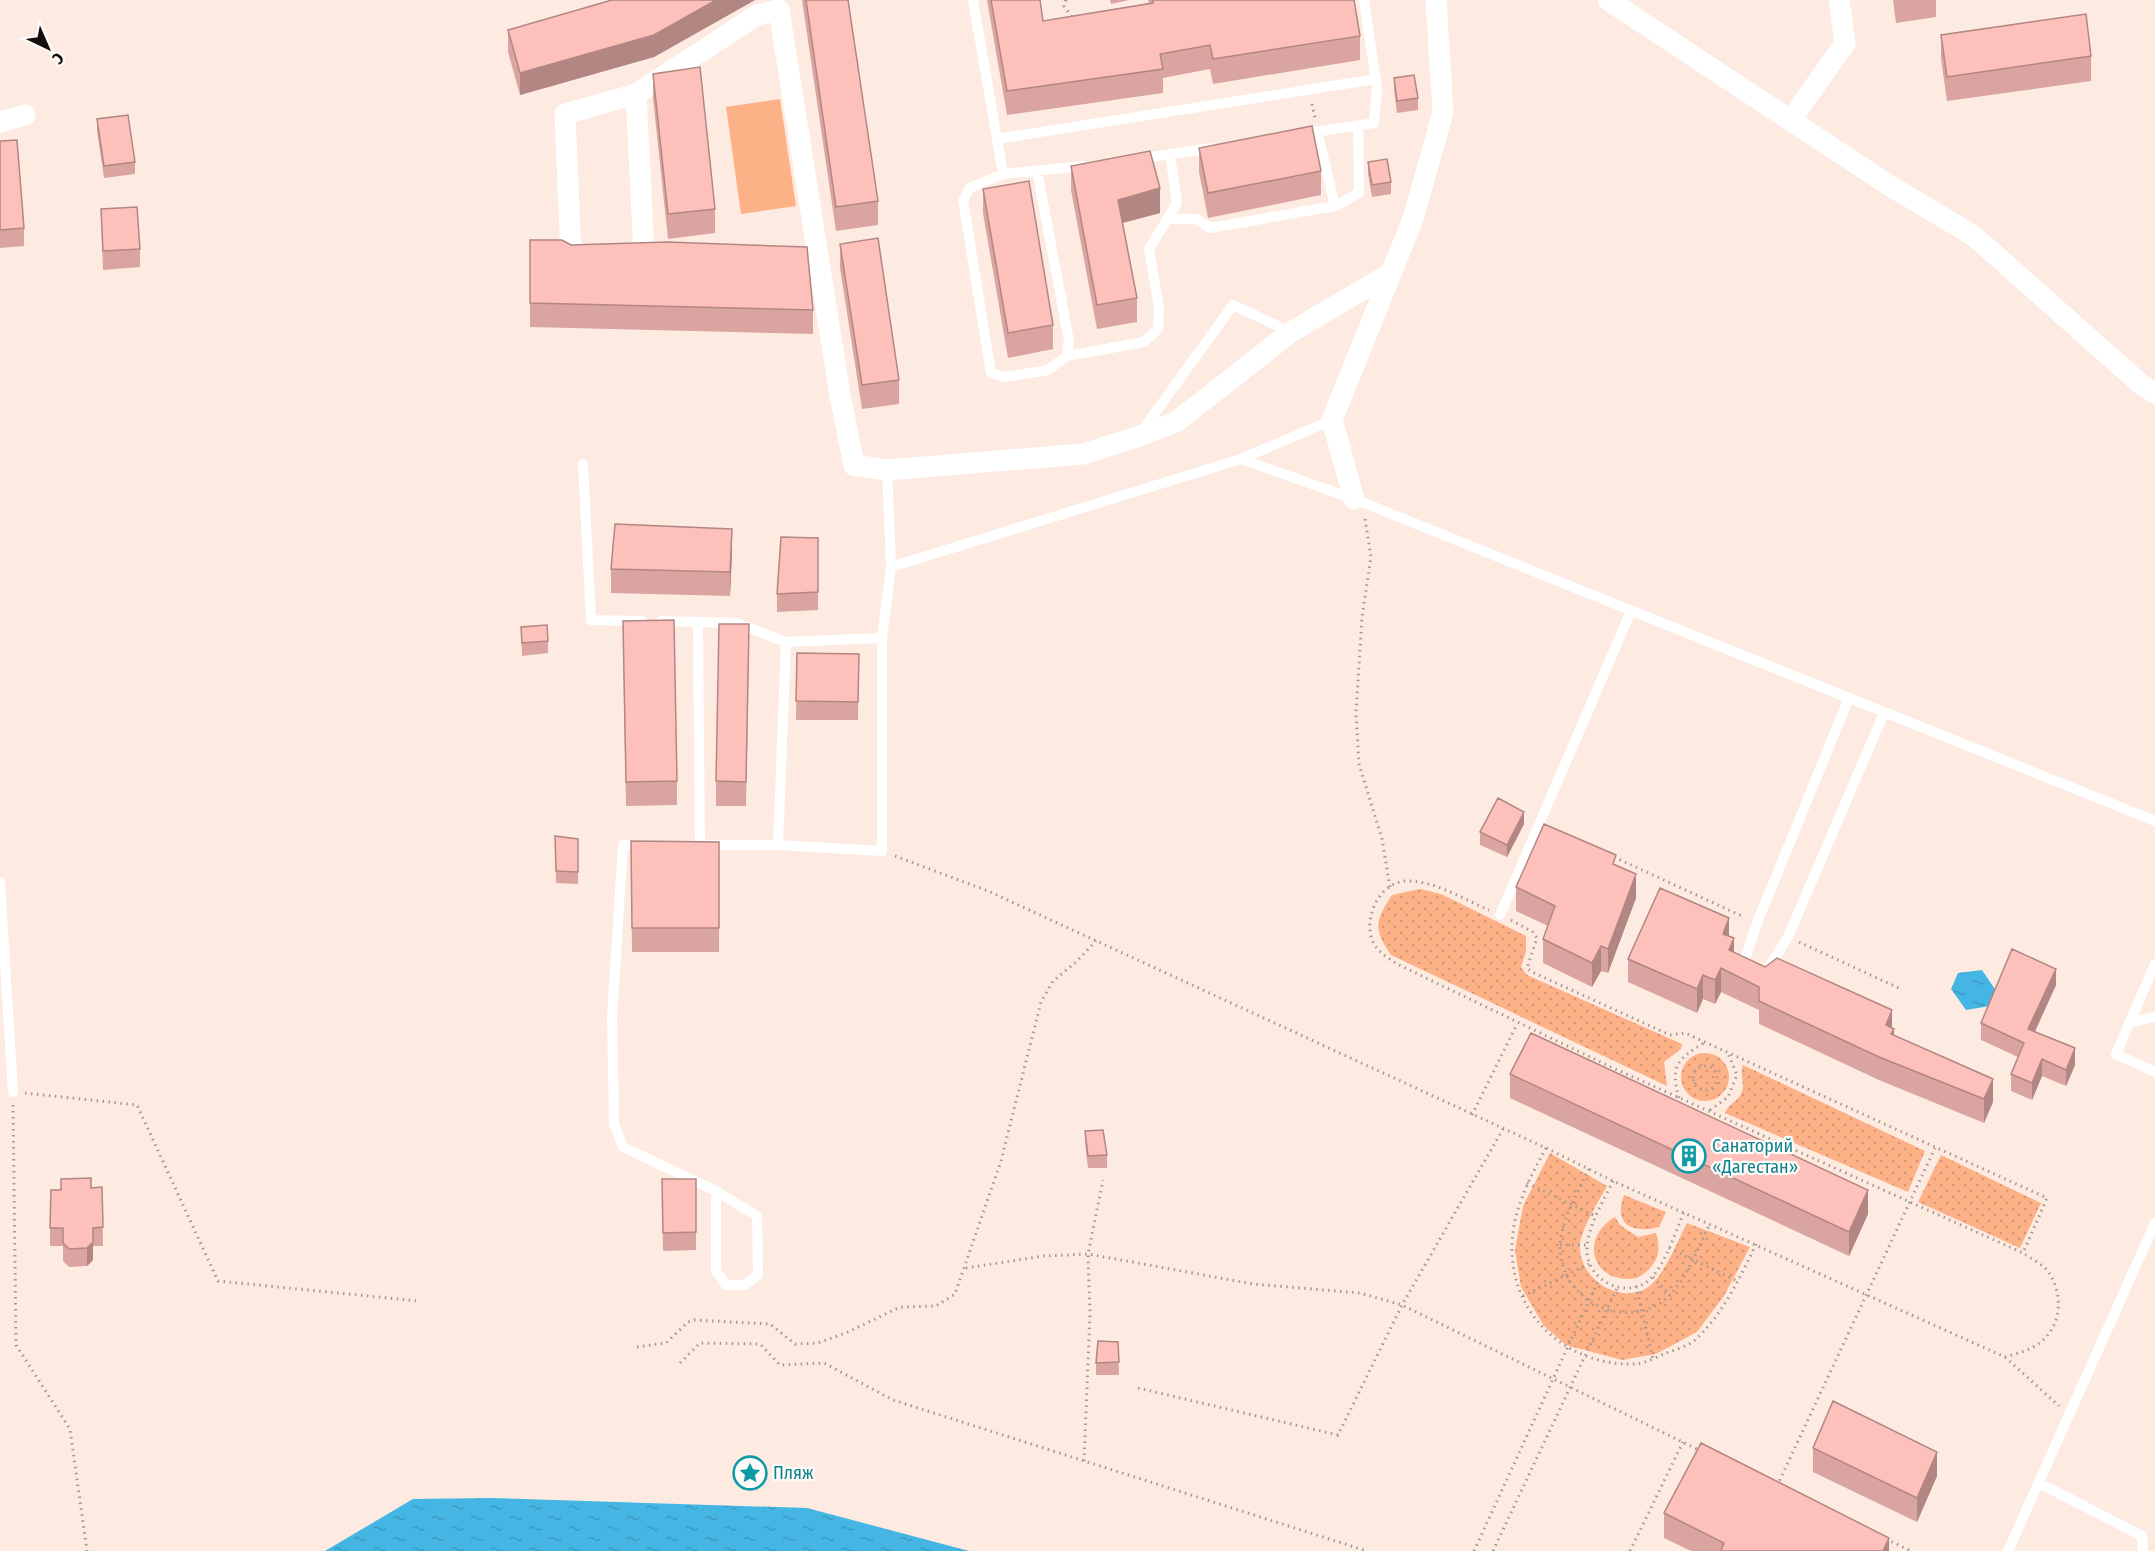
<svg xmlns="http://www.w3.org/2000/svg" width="2155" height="1551" font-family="'Fira Sans Condensed',sans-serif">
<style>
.park{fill:url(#park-dots)}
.garden{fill:#fdb186}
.water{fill:url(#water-ripples)}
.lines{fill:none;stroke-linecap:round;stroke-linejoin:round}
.path{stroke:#a69891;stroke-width:3;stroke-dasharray:1.5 4.5;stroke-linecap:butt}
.service{stroke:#fff;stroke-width:10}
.minor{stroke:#fff;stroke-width:21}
.wall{fill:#daa5a0}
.shaded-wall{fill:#b28682}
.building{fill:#fec0ba;stroke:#b28682;stroke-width:1.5}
.labels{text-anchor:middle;stroke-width:4.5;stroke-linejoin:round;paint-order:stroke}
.culture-label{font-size:18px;fill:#0d838f;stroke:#fffbf9;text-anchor:start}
</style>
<defs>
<pattern id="park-dots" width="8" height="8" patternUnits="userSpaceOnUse" patternTransform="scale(1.5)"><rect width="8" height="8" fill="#fdb186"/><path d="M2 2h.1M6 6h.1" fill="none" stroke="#d89772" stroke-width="1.8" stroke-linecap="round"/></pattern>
<pattern id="water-ripples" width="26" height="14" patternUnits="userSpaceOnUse" patternTransform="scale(1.5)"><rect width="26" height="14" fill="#45b5e4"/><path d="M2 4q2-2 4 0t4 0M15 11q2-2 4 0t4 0" fill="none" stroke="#3c9ac2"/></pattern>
</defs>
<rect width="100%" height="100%" fill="#fdebe1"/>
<!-- park -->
<path class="park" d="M1420,889l21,5 85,42v15l-5,16 6,8 155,69 -1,5 -17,13 3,24 -276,-131c-18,-26 -16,-34 1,-60z
M1681 1077a24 24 0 1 1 48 0a24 24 0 1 1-48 0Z
M1743,1065l182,86 -17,41 -183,-79c3,-9 12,-11 16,-19 5,-10 -2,-19 2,-29z
M1550,1153l57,33c-8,15 -26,43 -27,59 -2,32 37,59 65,44 17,-8 33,-49 42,-66l63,24 -26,49 -27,36 -41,22 -34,6 -56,-15 -22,-19 -23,-39 -6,-37 8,-44z
M1941,1155l100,48 -21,45 -102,-46z
M1624,1195l42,17 -7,15c-27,7 -46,-2 -35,-32z
M1615,1217l5,8 18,12 18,-4c7,20 -1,35 -19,45 -43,8 -60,-39 -22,-61z"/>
<!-- garden -->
<path class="garden" d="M780,99l16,107 -55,8 -15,-107z"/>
<!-- water -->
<path class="water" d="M1982,970l15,22 -7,14 -24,4 -15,-21 7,-16z
M493,1498l314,10 162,43h-644l88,-52z"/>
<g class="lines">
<!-- path -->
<path class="path" d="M1066,0l-2,6 9,13
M1312,104l3,14
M1365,519l6,38 -9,60 -6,96 3,51 23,75 8,48
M895,856l93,35 558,257 67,33 392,176c14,-4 31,-8 41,-20 17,-18 16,-49 0,-68 -6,-6 -16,-11 -23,-16l-412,-186 -214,-103c-9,-6 -19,-12 -24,-22 -11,-25 8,-63 37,-61 27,1 55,19 79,29
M1614,857l130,60
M1511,920l22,12 4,6 -10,30 5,4 138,63 15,-2 362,165 -24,55
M1799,942l102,47
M1693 1078a12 12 0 1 1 24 0a12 12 0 1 1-24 0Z
M25,1093l112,12 81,176 200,20
M1679,1098c-9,-32 -2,-39 25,-55
M13,1105l3,240 54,84 17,122
M1710,1110l18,-13 9,-22 -9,-22
M1472,1115l45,-91
M1546,1148c-17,31 -35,65 -34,103 1,67 58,116 124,113 10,-1 21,-7 30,-11 9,-3 22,-7 29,-13 28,-26 45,-62 61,-96
M1589,1169c-11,23 -28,51 -29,77 -1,56 69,88 109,50 19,-19 29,-49 41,-72
M1613,1181c-10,21 -26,46 -26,69 0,34 46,52 67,25 14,-18 21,-42 30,-63
M1527,1183l70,34
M1560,1245h28
M1669,1248l68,33
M966,1268l78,-12 44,-2 165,30 107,9 42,12 299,146
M1653,1277l17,18
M1636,1286l17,73
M1523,1296l66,-32
M637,1347l29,-4 22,-21 6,-2 76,4 25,20 23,-1 30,-11 52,-25 36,-1 19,-12 46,-133 40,-159 12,-21 23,-19 20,-21
M2005,1357l54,49
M680,1363l20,-20 60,1 20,21 44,-2 69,37 474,151
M1138,1388l200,47 64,-130 101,-176
M1084,1461l6,-148 -2,-59 15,-74
M1777,1486l158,-338
M1886,1539l25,12
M1474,1551l125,-272
M1493,1551l124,-263
M1630,1551l53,-109"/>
<!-- service -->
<path class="service" d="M973,0l30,174 81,-8
M1317,131l18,75
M1301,134l73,-11 3,-35 -13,-88
M997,139l379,-60
M1138,159l74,-11
M1003,174l-33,14 -7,12 28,173 14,4 43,-7 19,-14 2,-15 -32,-171
M1168,219h28l14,9 125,-22 24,-13 -1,-67
M1067,356l77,-14 14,-13 1,-22 -10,-58 28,-46 -7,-49
M1142,431l91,-126 58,27
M1241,459l91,-39
M583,464l8,156 51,1
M887,470l4,97
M661,621l75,2 50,19 96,-4
M698,622l2,223
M643,845h-20l-11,171 2,108 9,23 93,44v80l10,14h19l13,-10 -1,-59 -41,-25
M704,845h74l104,6v-213l9,-71 350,-108 113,40 801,322
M778,845l8,-203
M0,882l13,210
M1500,915l131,-304
M2155,964l-39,90 39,18
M1753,966l-9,-4 13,-39 92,-225
M1766,972l22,-35 96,-224
M2130,1022l25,-5
M2039,1483l103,53 1,15
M2008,1551l147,-328"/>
<!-- minor -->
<path class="minor" d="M1608,0l279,184 87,52 169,150 12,7
M636,94l8,160
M1791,120l54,-77 -6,-43
M0,122l25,-7
M588,256h-17l-6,-142 71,-20 121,-79 22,-5 61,385 14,70 33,5 196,-16 54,-17 39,-15 115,-90 100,-59
M781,256l38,3
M1354,499l-22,-79 81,-201 30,-107 -7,-112"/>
</g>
<!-- wall -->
<path class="wall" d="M612,0h143l-101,57 -134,38 -12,-43v-22z
M802,0h46l30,201v24l-42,6z
M987,0h53l3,21 106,-18 -1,-3h206l6,36v24l-147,24 -3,-15 -47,9v15l-156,22z
M1110,0h19l-18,4z
M1893,0h43v17l-40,6z
M1941,35l150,21v25l-144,20 -6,-42z
M653,74l62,135v24l-47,6 -15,-141z
M1394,78l24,20v12l-21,3 -3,-23z
M97,119l38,43v12l-31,4 -7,-47z
M0,141l24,87v18l-24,2z
M1199,148l122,23v24l-113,23 -9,-46z
M1368,162l23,20v12l-19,3 -4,-23z
M1071,166l89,47 -37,10 14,75v24l-40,7 -26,-139z
M983,189l70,136v24l-45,9 -25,-145z
M101,209l39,40v18l-37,3z
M530,240l41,5 242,65v24l-283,-7z
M840,244l59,136v24l-37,5 -22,-141z
M818,538v72l-41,2v-18z
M732,554l-2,42 -119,-3v-24z
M521,627l27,14v12l-26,3z
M623,645l54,136v24l-51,1z
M749,648l-3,158h-30v-25z
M797,653l62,1 -1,66h-62z
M1524,824l-17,33 -27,-12v-13z
M555,836l23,3v45l-22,-1z
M631,841l88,1v110h-87z
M1616,866l20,32 -28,75 -7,-2 -9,16 -49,-24v-24l5,-13 -32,-15v-24z
M1729,936l5,16 158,76 2,8 99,66 -9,21 -105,-43 -120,-56v-14l-38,-18 -6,12 -12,-5 -6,14 -69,-31v-23z
M2056,985l-21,47 40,33 -9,21 -24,-10 -10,24 -21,-9v-17l7,-17 -37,-17v-17z
M1510,1074l358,140 -19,42 -339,-158z
M1085,1131l22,24v13h-19l-3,-25z
M662,1179h34v71l-33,1z
M102,1187l1,59h-10v14l-6,6 -18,1 -6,-6v-15h-13v-18l41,-40z
M1118,1342l1,33h-23v-12z
M1813,1448l124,28 -20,46 -104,-50z
M1664,1513l225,38h-198l-27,-13z"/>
<!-- shaded-wall -->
<path class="shaded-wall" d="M716,0h39l-101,57 -134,38v-22z
M1160,188v25l-42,11v-24z
M732,529v25l-2,42v-24z
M1524,812v12l-17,33v-12z
M1636,874v24l-28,75v-24z
M1729,918v24l-6,-8z
M1734,938v24l-5,12v-24z
M1601,946v25l-9,16v-24z
M1721,968v24l-6,12v-24z
M2056,969v16l-28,61v-17z
M1703,975v24l-6,14v-24z
M1892,1010v22l2,-3v24l-8,-28z
M2075,1048v17l-9,21v-16z
M2042,1059v17l-10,24v-17z
M1993,1079v23l-9,21v-24z
M1868,1190v24l-19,42v-24z
M93,1242v18l-6,6v-18z
M1937,1452v24l-20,46v-24z
M1889,1538v13h-6z"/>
<!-- building -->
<path class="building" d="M612,0h104l-62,35 -134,38 -12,-43z
M806,0h42l30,201 -42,6z
M991,0h49l3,21 110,-18v-3h201l6,36 -147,23 -3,-14 -50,9 3,15 -156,22z
M2086,14l5,42 -144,21 -6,-42z
M700,67l15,142 -47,5 -15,-140z
M1414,75l4,23 -21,3 -3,-23z
M128,115l7,47 -31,4 -7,-47z
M1312,126l9,45 -113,22 -9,-45z
M17,140l7,88 -24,2v-89z
M1150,151l10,37 -42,12 19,98 -40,7 -26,-139z
M1387,159l4,23 -19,3 -4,-23z
M1029,181l24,144 -45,8 -25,-144z
M137,207l3,42 -37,2 -2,-42z
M878,238l21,142 -37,5 -22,-141z
M530,240h32l9,5 96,-3 140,5 6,63 -283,-7z
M615,524l117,5 -2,43 -119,-3z
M781,537l37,1v54l-41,2z
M674,620l3,161 -51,1 -3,-161z
M719,624h30l-3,158 -30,-1z
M547,625l1,16 -26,2 -1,-16z
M797,653l62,1 -1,48 -62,-1z
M1498,798l26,14 -17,33 -27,-13z
M1544,824l72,31 -3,9 23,10 -28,75 -7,-3 -9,17 -49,-24 12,-33 -39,-19z
M555,836l23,3v33l-22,-1z
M631,841l88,1v86h-87z
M1660,888l69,30 -6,16 11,4 -5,12 36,17 12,-9 115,52 -6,15 8,4 -3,5 102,45 -9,20 -105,-42 -120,-56v-14l-38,-19 -6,12 -12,-5 -6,14 -69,-30z
M2012,949l44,20 -28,60 47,19 -9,22 -24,-11 -10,24 -21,-9 13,-31 -43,-20z
M1531,1033l337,157 -19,42 -339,-158z
M1103,1130l4,25 -19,1 -3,-25z
M91,1178v10l11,-1 1,40 -10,1v14l-6,6 -18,1 -6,-6v-15h-13l1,-38h10v-11z
M662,1179h34v53l-33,1z
M1098,1341l20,1 1,20 -23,1z
M1833,1401l104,51 -20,46 -104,-50z
M1701,1443l188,95 -6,13h-162l3,-8 -60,-30z"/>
<!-- icons -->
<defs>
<symbol id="building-ring" viewBox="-11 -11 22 22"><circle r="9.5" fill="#fffbf9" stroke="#0f9aa8" stroke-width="1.5"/><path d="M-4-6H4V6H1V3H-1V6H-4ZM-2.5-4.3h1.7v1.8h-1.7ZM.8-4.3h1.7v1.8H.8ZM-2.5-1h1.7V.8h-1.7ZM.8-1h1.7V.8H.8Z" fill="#0f9aa8"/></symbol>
<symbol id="sight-ring" viewBox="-11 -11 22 22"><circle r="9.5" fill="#fffbf9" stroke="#0f9aa8" stroke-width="1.5"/><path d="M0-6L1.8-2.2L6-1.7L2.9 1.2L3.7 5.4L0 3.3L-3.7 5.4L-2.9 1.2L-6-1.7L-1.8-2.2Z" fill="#0f9aa8"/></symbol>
</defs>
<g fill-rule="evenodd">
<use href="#building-ring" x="1670" y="1137" width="38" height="38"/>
<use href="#sight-ring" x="731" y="1454" width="38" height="38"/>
</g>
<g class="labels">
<!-- culture labels -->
<g class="culture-label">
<text x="1712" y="1152">Санаторий<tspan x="1712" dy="21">«Дагестан»</tspan></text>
<text x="773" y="1479">Пляж</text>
</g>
</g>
<!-- north arrow -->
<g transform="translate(48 48) rotate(136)" stroke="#fffbf9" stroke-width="4.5" paint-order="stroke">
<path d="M0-4.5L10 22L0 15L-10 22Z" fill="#140e0b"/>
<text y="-9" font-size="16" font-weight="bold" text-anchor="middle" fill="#140e0b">С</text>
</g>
</svg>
